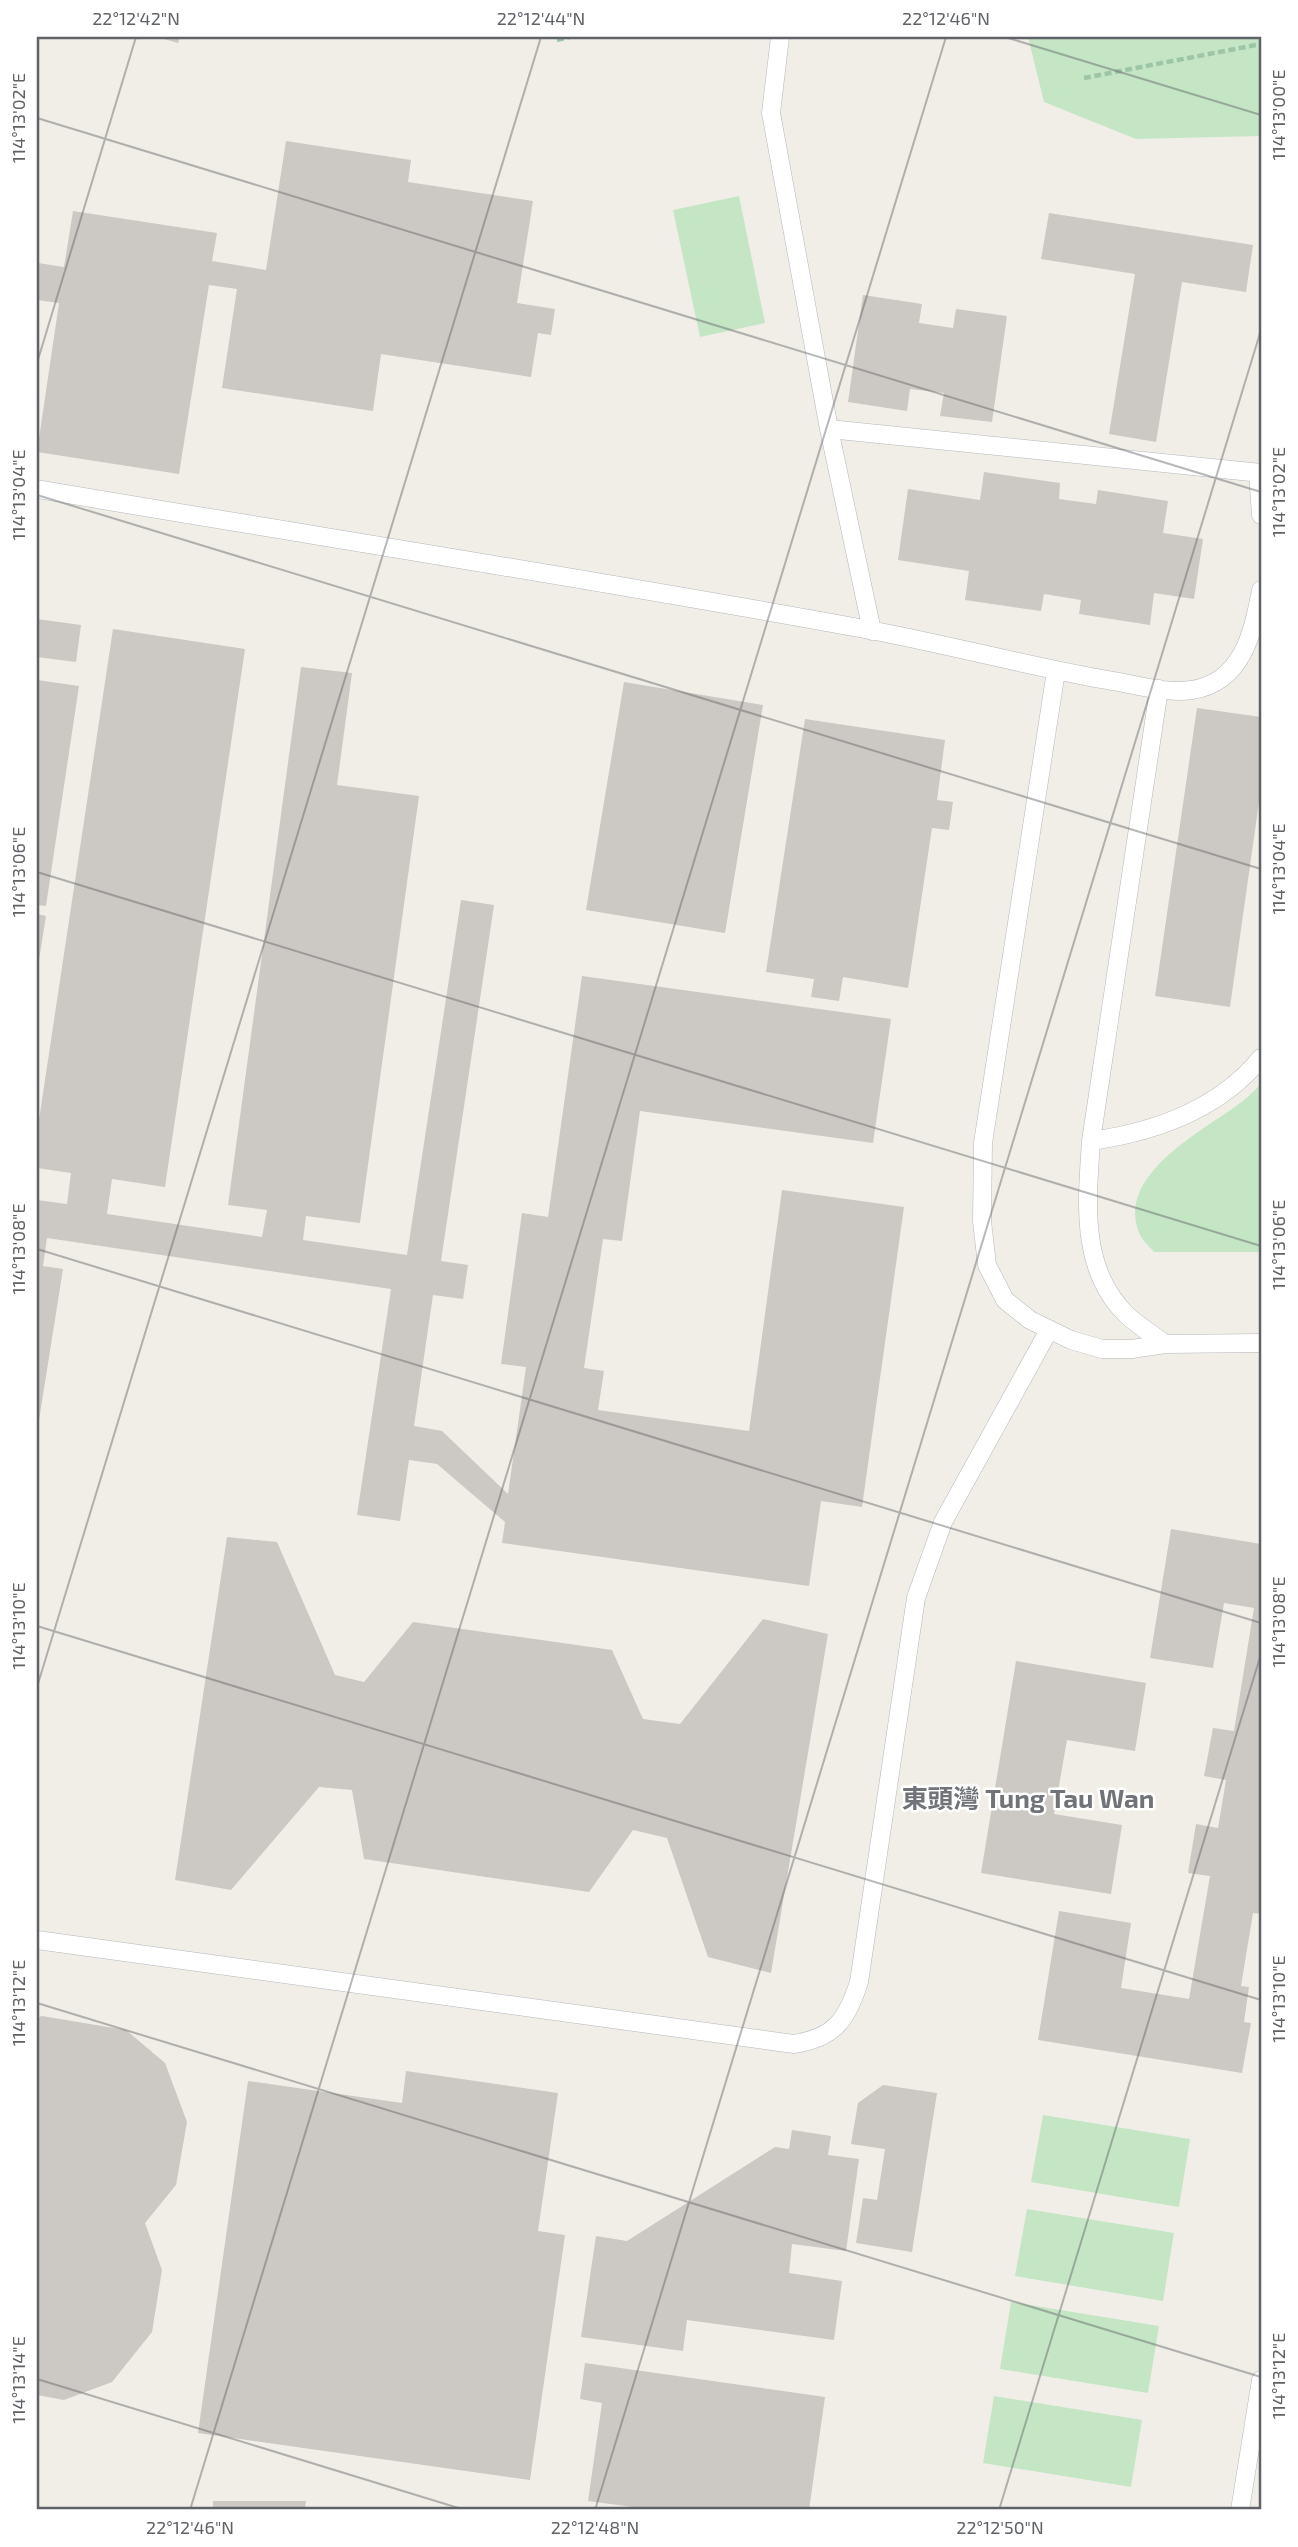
<svg xmlns="http://www.w3.org/2000/svg" width="1298" height="2547" font-family="'Exo 2','Noto Sans TC',sans-serif">
<style>
.green{fill:#c5e6c5}
.building{fill:#ccc9c4}
.lines{fill:none;stroke-linecap:round;stroke-linejoin:round}
.lane-casing{stroke:#b4b7bb;stroke-width:19}
.path{stroke:#9dc5a8;stroke-width:4.5;stroke-dasharray:7 3.5;stroke-linecap:butt}
.lane{stroke:#fff;stroke-width:18}
.ticks{fill:none;stroke:#5f6267;stroke-width:2;stroke-opacity:0.45}
.labels{text-anchor:middle;stroke-width:5;stroke-linejoin:round;paint-order:stroke}
.quarter-label{font-size:26px;font-weight:bold;fill:#707479;stroke:#fff}
.neatline{fill:none;stroke:#5f6267;stroke-width:2.5}
.ticks-label{font-size:18px;text-anchor:middle;fill:#5f6267}
</style>
<rect width="100%" height="100%" fill="#f0eee7"/>
<!-- green -->
<path class="green" d="M1028,37h233v99l-125,3 -92,-37z
M739,196l26,127 -65,14 -27,-127z
M1261,1084v168h-107c-4,-5 -11,-11 -14,-17 -26,-58 59,-102 96,-129 9,-6 17,-14 25,-22z
M1043,2115l147,24 -11,68 -148,-25z
M1027,2209l147,24 -11,68 -148,-25z
M1011,2302l148,24 -11,67 -148,-24z
M994,2396l148,24 -11,67 -148,-24z"/>
<!-- building -->
<path class="building" d="M157,37h23l-2,6z
M286,141l125,19 -3,22 125,19 -16,102 38,6 -4,26 -13,-2 -7,44 -150,-23 -8,57 -151,-23 15,-99 -28,-4 -30,189 -142,-22 22,-149 -22,-3v-28l1,-9 26,4 9,-56 144,22 -5,28 54,9z
M1049,213l204,32 -7,47 -64,-10 -26,160 -47,-8 26,-160 -94,-15z
M863,295l59,9 -3,19 34,5 3,-19 51,7 -15,106 -52,-6 4,-23 -34,-4 -3,22 -59,-9z
M984,472l76,11 -1,16 37,5 2,-14 70,11 -5,32 40,6 -9,60 -40,-6 -4,32 -71,-11 2,-14 -37,-6 -3,17 -76,-11 4,-29 -71,-11 10,-71 72,11z
M37,619l44,6 -5,37 -39,-5z
M113,629l132,20 -80,538 -53,-8 -5,35 155,23 5,-27 -39,-5 73,-538 51,6 -15,112 82,11 -59,427 -54,-7 -3,24 104,15 54,-355 33,5 -53,356 27,4 -5,34 -30,-4 -19,131 28,5 66,63 18,-127 -25,-3 21,-151 26,4 34,-241 309,43 -18,124 -233,-32 -18,130 -19,-2 -19,129 20,3 -6,39 151,21 33,-241 122,17 -42,300 -41,-6 -12,85 -307,-43 3,-21 -68,-58 -28,-4 -9,61 -43,-6 34,-226 -344,-51 -4,28 20,3 -26,164v-233l30,4 4,-31 -34,-5v-35z
M37,680l42,6 -33,220 -9,-1z
M624,682l139,23 -38,228 -139,-23z
M1197,708l64,9v71l-31,219 -75,-11z
M805,719l140,21 -8,60 16,2 -4,28 -17,-2 -24,160 -65,-11 -4,24 -28,-4 3,-18 -48,-7z
M37,914l9,2 -8,50h-1z
M1171,1529l90,15v370l-8,-1 -12,73 8,1 -5,35 7,1 -9,50 -204,-33 21,-129 72,12 -10,65 68,11 21,-123 -22,-3 8,-49 22,4 8,-48 -22,-4 9,-48 21,3 20,-123 -30,-5 -11,65 -63,-10z
M227,1537l50,5 58,133 29,7 49,-60 199,28 31,69 37,5 83,-105 65,15 -57,339 -63,-16 -41,-119 -34,-8 -44,62 -225,-33 -12,-69 -33,-3 -88,103 -56,-10z
M1016,1661l130,22 -11,68 -68,-11 -13,74 68,11 -11,69 -130,-21z
M42,2016l84,14 39,33 22,59 -11,63 -31,38 17,47 -10,62 -40,50 -48,18 -27,-5v-377z
M406,2071l152,22 -20,138 27,4 -35,245 -332,-47 50,-352 154,22z
M883,2085l54,8 -25,159 -56,-9 7,-45 14,2 8,-51 -34,-5 7,-41z
M792,2130l39,6 -3,19 31,4 -13,92 -54,-7 -3,29 53,8 -8,59 -147,-20 -4,31 -102,-14 15,-101 31,5 148,-94 14,2z
M585,2363l240,34 -16,113h-154l-67,-9 14,-98 -22,-4z
M213,2501h93l-1,9h-92z"/>
<g class="lines">
<defs>
<path id="lane" d="M780,37l-9,76 58,316 43,202
M829,429l432,44
M1258,473l3,42
M37,489c277,47 556,90 833,141 79,15 158,36 237,50 27,4 58,14 85,10 51,-8 61,-58 69,-100
M1056,671l-73,472 -1,78 5,44 18,35 25,20 41,20 31,9h30l33,-5 96,-1
M1159,689l-68,452c-4,61 -12,131 39,177 11,9 23,17 35,26
M1091,1141c64,-9 128,-32 170,-83
M37,1940l757,104c40,-6 53,-24 65,-62l57,-384 27,-76 106,-192
M1240,2510l21,-130"/>
</defs>
<!-- lane casing -->
<use href="#lane" class="lane-casing"/>
<!-- path -->
<path class="path" d="M557,40l12,-3
M1084,78l177,-34"/>
<!-- lane -->
<use href="#lane" class="lane"/>
</g>
<!-- ticks -->
<path class="ticks" d="M1005,37l256,78M37,118l1224,374M37,363l99,-326M37,495l1224,374M37,872l1224,374M37,1249l1224,374M37,1626l1224,374M37,1687l504,-1650M37,2003l1224,374M37,2379l428,131M190,2510l756,-2473M595,2510l666,-2180M999,2510l262,-856"/>
<g class="labels">
<!-- quarter labels -->
<g class="quarter-label">
<text x="1028" y="1808">東頭灣 Tung Tau Wan</text>
</g>
</g>
<!-- border -->
<rect width="1298" height="2547" fill="none" stroke="#ffffff" stroke-width="77"/>
<rect x="38" y="38" width="1222" height="2470" class="neatline"/>
<g class="ticks-label">
<text x="136" y="25">22°12'42"N</text>
<text x="541" y="25">22°12'44"N</text>
<text x="946" y="25">22°12'46"N</text>
<text transform="translate(1279 115) rotate(-90)" y="6">114°13'00"E</text>
<text transform="translate(19 118) rotate(-90)" y="6">114°13'02"E</text>
<text transform="translate(1279 492) rotate(-90)" y="6">114°13'02"E</text>
<text transform="translate(19 495) rotate(-90)" y="6">114°13'04"E</text>
<text transform="translate(1279 869) rotate(-90)" y="6">114°13'04"E</text>
<text transform="translate(19 872) rotate(-90)" y="6">114°13'06"E</text>
<text transform="translate(1279 1245) rotate(-90)" y="6">114°13'06"E</text>
<text transform="translate(19 1249) rotate(-90)" y="6">114°13'08"E</text>
<text transform="translate(1279 1622) rotate(-90)" y="6">114°13'08"E</text>
<text transform="translate(19 1626) rotate(-90)" y="6">114°13'10"E</text>
<text transform="translate(1279 1999) rotate(-90)" y="6">114°13'10"E</text>
<text transform="translate(19 2003) rotate(-90)" y="6">114°13'12"E</text>
<text transform="translate(1279 2376) rotate(-90)" y="6">114°13'12"E</text>
<text transform="translate(19 2380) rotate(-90)" y="6">114°13'14"E</text>
<text x="190" y="2534">22°12'46"N</text>
<text x="595" y="2534">22°12'48"N</text>
<text x="1000" y="2534">22°12'50"N</text>
</g>
</svg>
